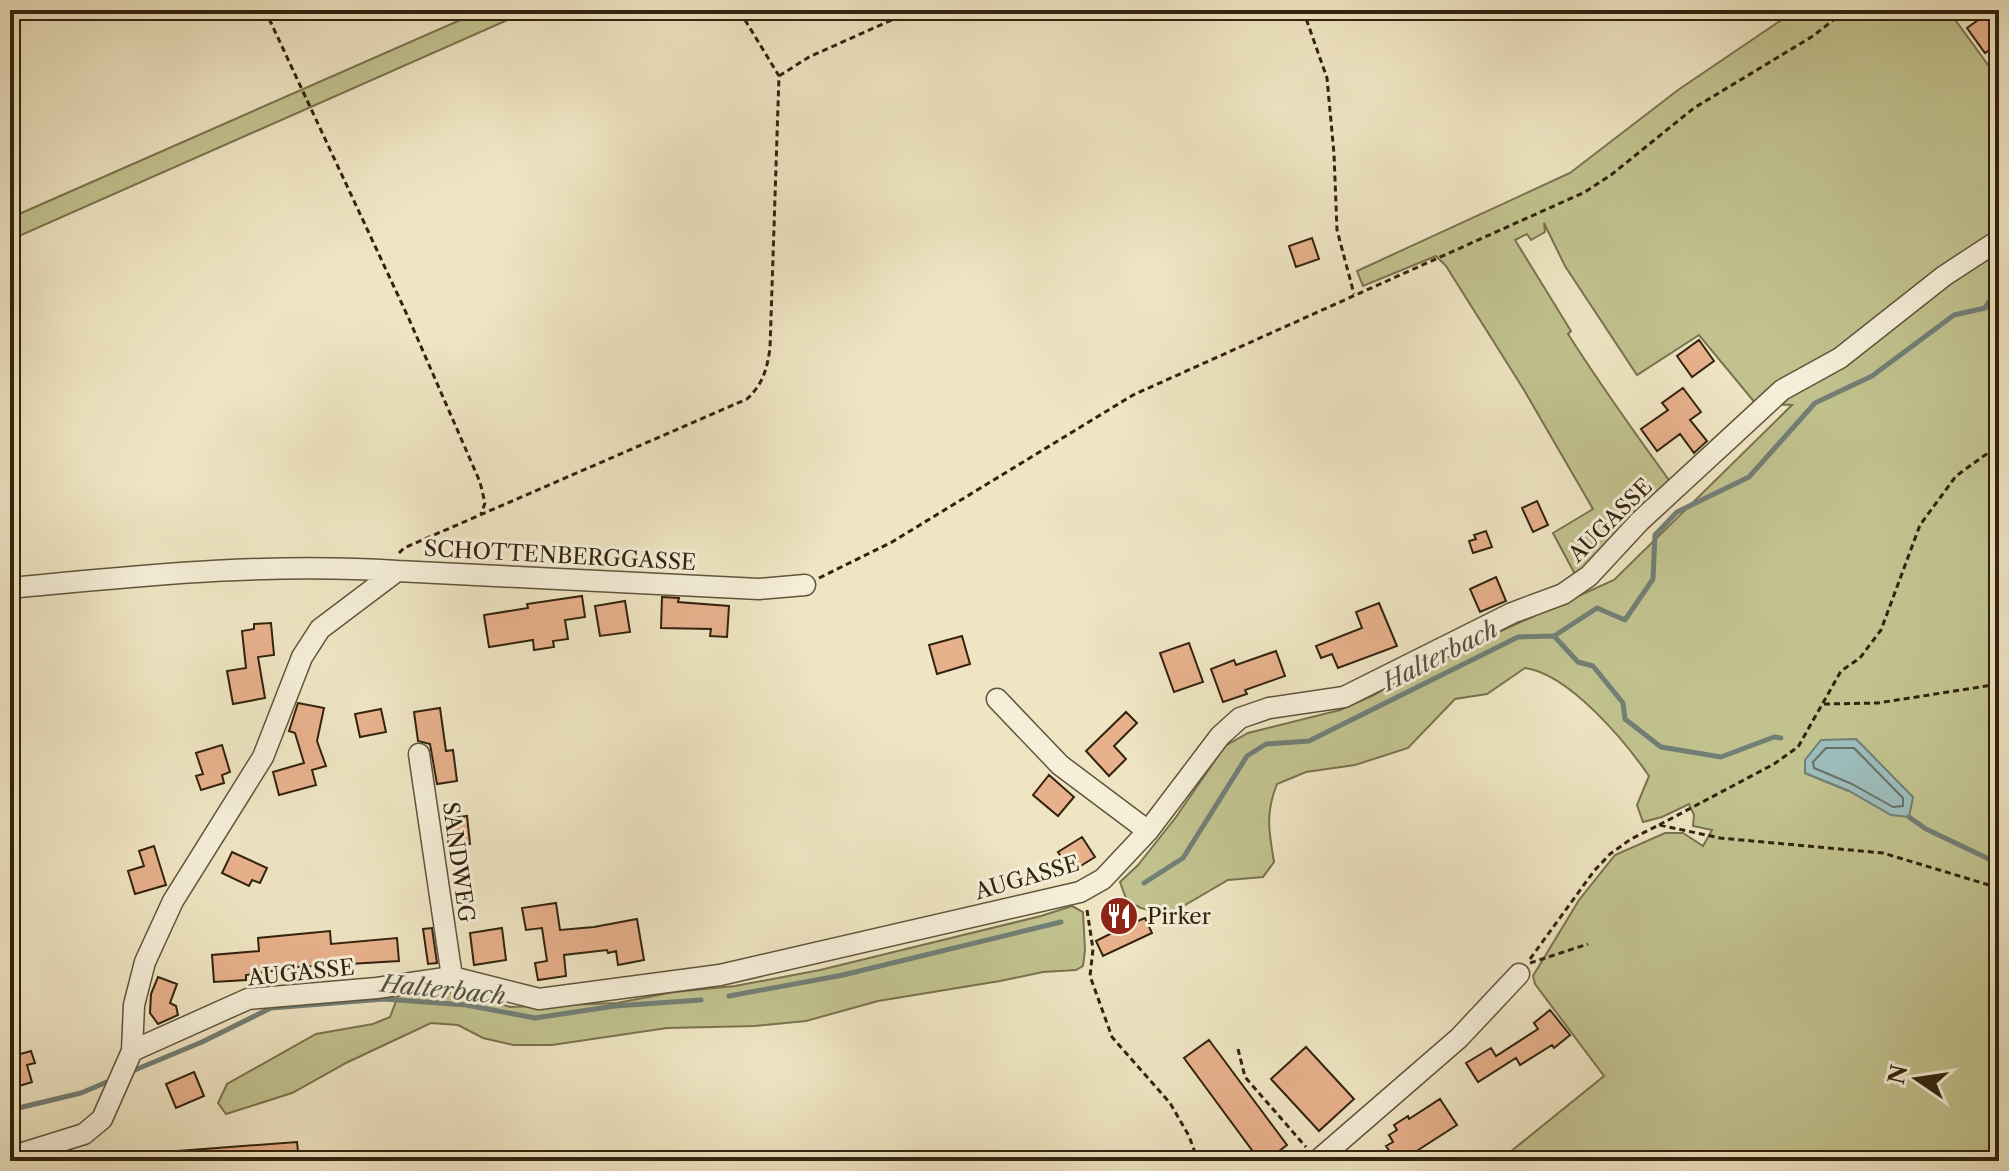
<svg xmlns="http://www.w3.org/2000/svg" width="2009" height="1171" font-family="'Libre Caslon Text',serif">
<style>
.green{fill:#c1c28e;stroke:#7a724e;stroke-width:2;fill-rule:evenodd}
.water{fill:#9dbdbc;stroke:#727f76;stroke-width:2}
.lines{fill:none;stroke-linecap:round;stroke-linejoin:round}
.shore{stroke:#687065;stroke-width:2}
.stream{stroke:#727f76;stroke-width:5}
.building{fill:#e7b18c;stroke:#32230e;stroke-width:2}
.minor-casing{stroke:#61543b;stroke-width:23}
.path{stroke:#32230e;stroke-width:3;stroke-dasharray:6 4;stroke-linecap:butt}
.minor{stroke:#f5eed8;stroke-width:20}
.labels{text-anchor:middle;stroke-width:6;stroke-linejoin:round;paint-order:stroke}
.street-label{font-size:22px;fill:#32230e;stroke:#f5eed8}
.poi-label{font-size:22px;fill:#32230e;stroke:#f5eed8;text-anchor:start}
.water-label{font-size:24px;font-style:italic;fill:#525142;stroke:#f5eed8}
</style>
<rect width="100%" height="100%" fill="#efe5c3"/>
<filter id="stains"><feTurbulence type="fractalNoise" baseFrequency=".0025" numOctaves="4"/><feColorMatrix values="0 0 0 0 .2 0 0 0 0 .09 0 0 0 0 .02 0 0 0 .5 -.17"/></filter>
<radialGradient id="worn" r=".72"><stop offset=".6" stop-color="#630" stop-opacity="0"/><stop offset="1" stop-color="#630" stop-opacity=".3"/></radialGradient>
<!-- green -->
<path class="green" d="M483,10h47l-520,230v-22z
M1796,10h152l51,70v1081h-500l105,-85 -69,-92 -2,-8 46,-76 36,-45 50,-22h18l20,13 9,-16 -19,-4 1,-11 -5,-11 -27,13 -19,5 -6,-17 12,-29c-24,-35 -80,-102 -124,-108l-38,26 -32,5 -47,49 -53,17 -49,7 -29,12c-12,30 -8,48 -3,78l-11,15 -35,3 -60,35 -27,-7 -14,-7 -7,-19 18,-17 38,-48 49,-71 23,-13 92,-23 34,-15 47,-28 193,-87 178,-175 -36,-1 -57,-69 -62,40 -72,-109 -21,-43 1,9 -14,8 -4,-6 -12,6 56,91 -3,3c32,50 66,98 101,146l-92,98 -24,-45 40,-24 -69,-119 -78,-124 -10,-10 -73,30 -6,-15 213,-98 108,-83zM1805,773l108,23 -64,-5z
M1072,906l11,6 2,38 -2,16 -7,4 -33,2 -43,9 -122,20 -72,20 -51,5 -88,2 -115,17h-39l-30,-7 -25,-13 -27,-2 -83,39 -56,31 -66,21 -8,-11 9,-19 89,-50 57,-10 17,-7 8,-21 28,-6 49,6 35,11 107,-4 57,-11 61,-6 85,-16 221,-54z"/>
<!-- water -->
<path class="water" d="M1856,739l57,58 -4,20 -18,-2 -42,-24 -44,-18v-13l16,-20z"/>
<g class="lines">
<!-- shore -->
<path class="shore" d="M1826,748h28l49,50v8l-10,1 -41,-23 -38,-16 -1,-6z"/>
<!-- stream -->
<path class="stream" d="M1554,636l24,26 15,4 30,37 2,16 36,28 60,10 53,-20 7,1
M1909,817l17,12 63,30 10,-1
M1144,883l39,-25 64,-102 19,-12 43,-3 209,-104 36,-1 43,-28 28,12 28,-41 2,-44 22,-23 72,-35 66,-74 57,-27 82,-61 31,-7 14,-21
M729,996l114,-21 218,-53
M130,1072l72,-30 69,-34 113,-9 82,6 69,13 80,-12 86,-6
M10,1110l71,-17 33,-14"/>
</g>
<!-- building -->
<path class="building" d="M1991,11l8,11v21l-14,10 -18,-25z
M1312,238l7,21 -23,8 -7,-21z
M1699,340l15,21 -22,16 -15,-21z
M1683,388l18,24 -11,8 17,21 -13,12 -14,-19 -23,17 -16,-22 27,-19 -6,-7z
M1537,501l11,24 -15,7 -11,-24z
M1486,531l6,16 -19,6 -4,-12 7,-2 -2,-4z
M1496,577l10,24 -26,11 -10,-23z
M582,596l3,21 -20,3 3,19 -15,2 1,6 -20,3 -1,-10 -44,7 -5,-32 44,-7 -1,-4z
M662,597l17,1 -1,4 51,4 -2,31 -17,-1 1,-7 -50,-1z
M625,601l5,31 -30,4 -5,-30z
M1379,603l18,43 -59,22 -6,-14 -11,4 -5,-12 46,-18 -6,-16z
M271,623l3,32 -16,2 7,41 -32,6 -6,-33 19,-3 -4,-37 12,-2v-5z
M962,636l8,28 -33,10 -8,-29z
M1189,643l14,39 -29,10 -14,-39z
M1276,651l9,25 -40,14 2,4 -24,8 -12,-33 23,-9 2,5z
M298,703l26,5 -7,33 9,25 -14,4 4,15 -37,10 -6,-23 31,-9 -9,-30 -6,-2z
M440,708l6,43 7,-1 4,31 -20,3 -7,-40 -12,-3 -4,-29z
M381,709l5,23 -26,5 -5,-23z
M1126,712l11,11 -23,23 12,13 -17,17 -23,-25z
M222,745l8,27 -8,3 2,8 -23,7 -5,-14 7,-2 -7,-21z
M1049,775l25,22 -16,19 -25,-21z
M467,816l3,28 -21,3 -4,-28z
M1082,837l13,20 -24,15 -13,-20z
M154,846l12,39 -31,9 -7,-23 16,-5 -5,-15z
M232,852l35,16 -7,15 -8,-3 -3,6 -27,-13z
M556,903l4,27 34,-3 43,-8 7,41 -26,5 -2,-14 -8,2 -1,-3 -43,5 2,21 -28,4 -3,-17 12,-2 -5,-33 -16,2 -4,-22z
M1125,906l8,17 12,-5 7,15 -49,23 -7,-15 24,-12 -8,-16z
M432,928l5,35 -9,1 -5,-35z
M502,928l4,32 -32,5 -4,-32z
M330,931l1,13 66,-6 2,23 -101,6 -52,8v5l-32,2 -2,-27 47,-4 -1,-13z
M158,977l19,7 -7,19 6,3 2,9 -20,9 -8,-11 1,-19z
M1550,1010l20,25 -16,13 -2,-3 -32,20 -4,-7 -38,24 -12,-19 25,-15 5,8 42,-27 -4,-6z
M1209,1040l78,105 -21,16h-6l-76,-103z
M1306,1047l48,52 -35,32 -48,-52z
M31,1051l4,12 -8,2 5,17 -13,4 -9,-29z
M194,1072l10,24 -28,12 -10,-24z
M1440,1099l17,26 -56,36h-5l-10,-15 7,-4 -4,-7 8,-5 -3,-5 14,-9 1,3z
M297,1142l2,19h-121v-10z"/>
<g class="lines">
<defs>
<path id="minor" d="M10,588c128,-12 258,-26 387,-17
M997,699l63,66 88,66
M419,754l33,223
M132,1051l2,-46 11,-43 28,-61 90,-144 39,-100 18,-28 77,-58 362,18 46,-4
M10,1157l74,-23 18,-15 30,-68 116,-52 129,-11 75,-11 87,22 181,-24 360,-83 23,-13 45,-48 72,-95 20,-18 29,-10 75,-11 168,-84 51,-19 26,-18 51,-55 142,-131 58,-32 104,-82 55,-36
M1317,1161l142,-123 60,-64"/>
</defs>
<!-- minor casing -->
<use href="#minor" class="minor-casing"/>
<!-- path -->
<path class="path" d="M265,10l144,309 71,163 5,21 -4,11
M1303,10l24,68 7,76 3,76 17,64
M10,22l28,-12
M779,76l30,-19 105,-47
M399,553l5,-5 343,-149c16,-15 20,-30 23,-51l9,-272 -40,-66
M819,578l73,-36 241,-147 452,-203 26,-17 83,-67 119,-72 33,-26
M1824,704l54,-1 121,-19
M1659,825l115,-61 24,-17 43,-76 19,-13 21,-28 39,-105 36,-49 43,-31
M1087,910l6,39 -3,27 22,61 58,66 19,33 9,25
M1530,959l64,-88 16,-17 21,-15 28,-14 61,13 163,15 116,35
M1530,963l58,-19
M1238,1049l7,28 61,70"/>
<!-- minor -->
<use href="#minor" class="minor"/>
</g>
<!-- icons -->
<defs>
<symbol id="restaurant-disc" viewBox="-11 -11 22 22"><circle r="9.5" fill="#8f2418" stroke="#f5eed8"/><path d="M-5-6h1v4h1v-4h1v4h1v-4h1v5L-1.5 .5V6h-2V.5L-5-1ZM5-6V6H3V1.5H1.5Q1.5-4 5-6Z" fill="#fff"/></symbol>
</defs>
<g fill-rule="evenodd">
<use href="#restaurant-disc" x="1097" y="894" width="44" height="44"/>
</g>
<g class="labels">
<!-- street labels -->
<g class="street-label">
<text transform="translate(1610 520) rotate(-45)" y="8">AUGASSE</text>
<text transform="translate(560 555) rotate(3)" y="8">SCHOTTENBERGGASSE</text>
<text transform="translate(459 862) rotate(82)" y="8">SANDWEG</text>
<text transform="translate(1027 877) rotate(-16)" y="8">AUGASSE</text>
<text transform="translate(301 972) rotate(-6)" y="8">AUGASSE</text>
</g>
<!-- poi labels -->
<g class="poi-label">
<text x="1147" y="924">Pirker</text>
</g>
<!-- water labels -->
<g class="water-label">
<text transform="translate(1440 656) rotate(-27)" y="8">Halterbach</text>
<text transform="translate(443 990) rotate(6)" y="8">Halterbach</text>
</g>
</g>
<!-- margin -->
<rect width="2009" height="1171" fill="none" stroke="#efe5c3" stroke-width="40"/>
<rect x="12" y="12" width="1985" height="1147" fill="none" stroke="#32230e" stroke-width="4"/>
<rect x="20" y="20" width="1969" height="1131" fill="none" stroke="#32230e" stroke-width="2"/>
<!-- north arrow -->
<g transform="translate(1917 1079) rotate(283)" stroke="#f5eed8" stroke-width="6" paint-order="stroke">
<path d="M0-6L14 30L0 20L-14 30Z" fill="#32230e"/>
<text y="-12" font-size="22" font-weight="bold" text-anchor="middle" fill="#32230e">N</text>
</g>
<rect width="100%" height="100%" filter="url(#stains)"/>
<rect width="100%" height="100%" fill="url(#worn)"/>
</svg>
